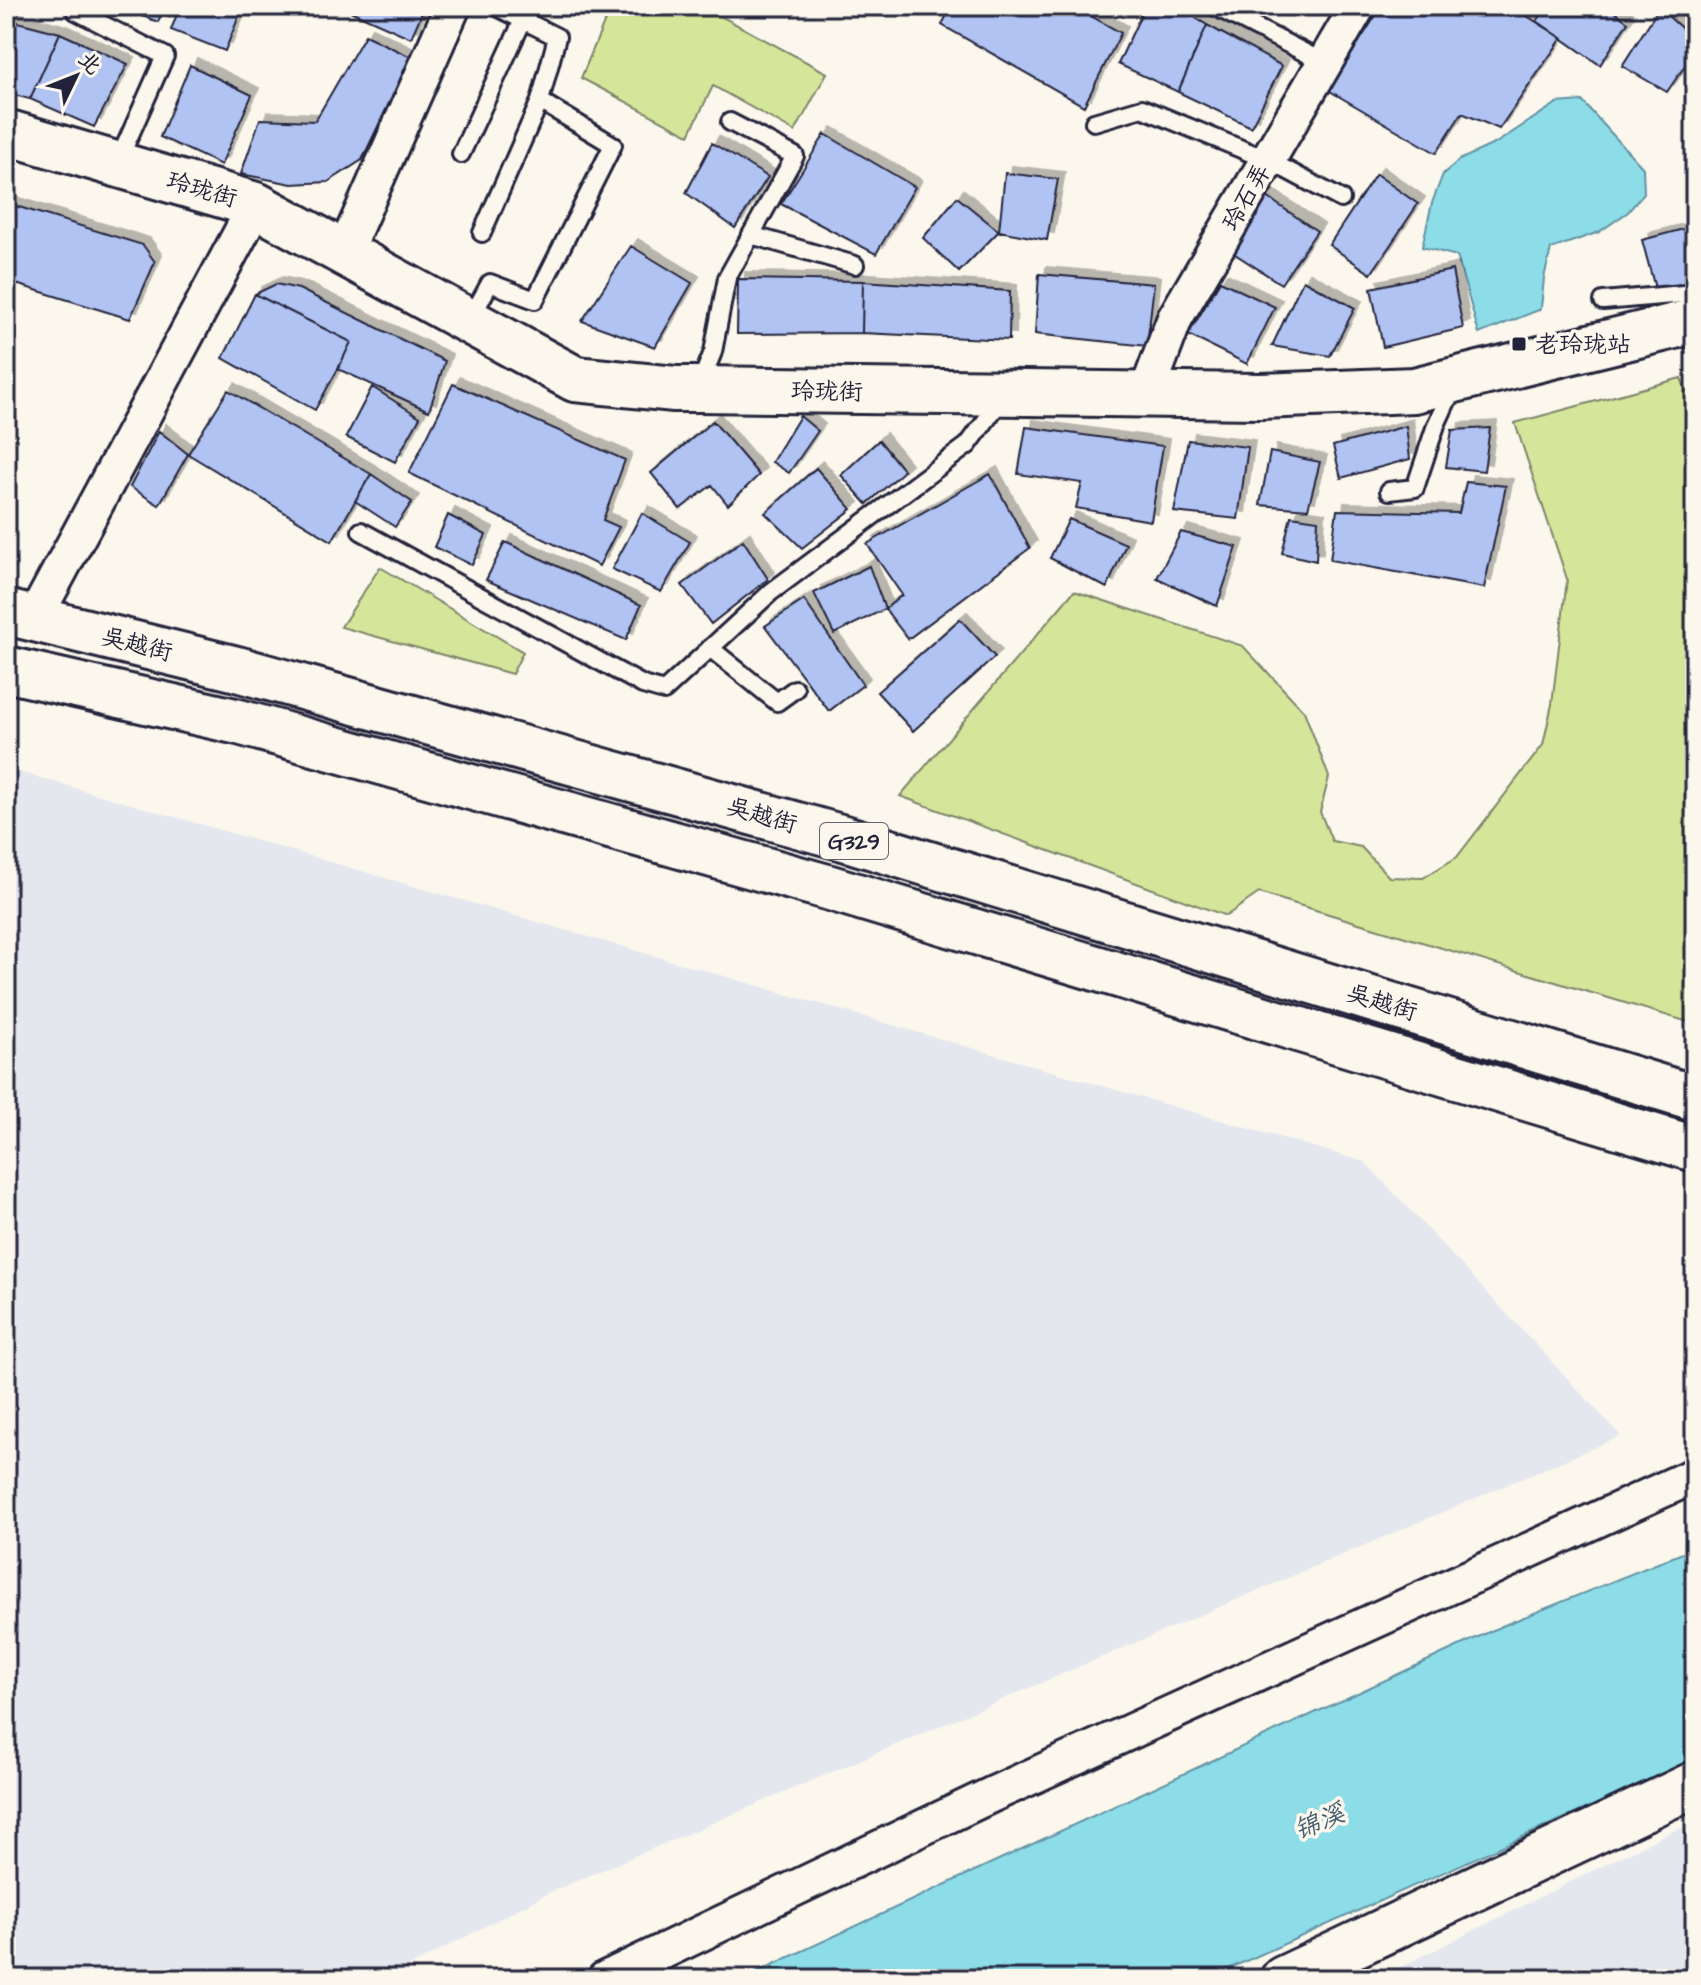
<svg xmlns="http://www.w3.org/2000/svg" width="1701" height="1985" font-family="'Architects Daughter','LXGW WenKai TC',sans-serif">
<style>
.built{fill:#e4e7ee}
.green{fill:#d5e69a;stroke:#7c846a;stroke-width:2}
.water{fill:#8ddde8;stroke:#6292a3;stroke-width:2}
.building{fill:#b0c3f2;stroke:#22223b;stroke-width:2;filter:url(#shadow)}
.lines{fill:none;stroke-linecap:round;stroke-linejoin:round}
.lane-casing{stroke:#22223b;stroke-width:22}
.street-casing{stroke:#22223b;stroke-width:40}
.secondary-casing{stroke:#22223b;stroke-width:50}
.highway-casing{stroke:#22223b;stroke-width:50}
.lane{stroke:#fbf7ec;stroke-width:16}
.street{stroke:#fbf7ec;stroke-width:34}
.secondary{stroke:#fbf7ec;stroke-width:44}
.highway{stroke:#fbf7ec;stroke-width:44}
.poi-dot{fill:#22223b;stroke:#fbf7ec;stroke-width:3}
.labels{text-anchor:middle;stroke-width:7;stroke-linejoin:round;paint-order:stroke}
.shield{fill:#fbf7ec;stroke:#636270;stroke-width:2}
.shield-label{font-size:22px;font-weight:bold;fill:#22223b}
.street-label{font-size:24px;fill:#22223b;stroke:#fbf7ec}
.poi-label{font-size:24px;fill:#22223b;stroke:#fbf7ec;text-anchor:start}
.water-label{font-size:26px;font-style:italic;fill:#425a6f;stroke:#fbf7ec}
</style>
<defs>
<filter id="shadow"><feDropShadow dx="7" dy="-7" stdDeviation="0" flood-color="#0004"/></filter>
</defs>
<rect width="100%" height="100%" fill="#fbf7ec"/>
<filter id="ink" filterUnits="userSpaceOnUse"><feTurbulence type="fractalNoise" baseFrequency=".0125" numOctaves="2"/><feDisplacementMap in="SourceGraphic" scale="16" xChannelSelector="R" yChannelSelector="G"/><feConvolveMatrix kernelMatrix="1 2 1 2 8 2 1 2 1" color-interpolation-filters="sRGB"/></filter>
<g filter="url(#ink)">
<!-- built -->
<path class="built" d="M6,768l1359,394 256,274 -1073,457 -162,86h-380z
M1695,1827v152h-318l299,-150z"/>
<!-- green -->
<path class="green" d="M611,6h91l125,67 -32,59 -82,-46 -24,49 -108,-57z
M1681,378l14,32v614l-436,-131 -33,23 -326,-120 174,-205 169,55 61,65 25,66 -9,35 12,29 29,6 28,30 34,1 34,-21 86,-112 9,-41 15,-125 -52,-156z
M380,567l143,85 -11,22 -171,-47z"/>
<!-- water -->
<path class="water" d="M1582,101l61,67 1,25 -16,19 -29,20 -48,17 -7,29 -3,31 -62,25 -22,-78 -35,-9 10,-44 11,-29 16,-14 37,-17 61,-40z
M1695,1548v217l-135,55 -354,159h-464l760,-353z"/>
<!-- building -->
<path class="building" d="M116,6h49l-7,16z
M180,6h63l-18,45 -54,-21z
M339,6h86l-14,32z
M951,6h122l48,27 -37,73 -142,-81z
M1145,6h31l31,19 -29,67 -60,-28z
M1382,6h129l51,32 -63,91 -37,-16 -26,40 -108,-63z
M1548,6h58l22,16 -28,43 -63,-44z
M1659,8l36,32v11l-28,41 -45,-26z
M6,19l54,14 -30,66 -24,-6z
M1207,25l75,41 -31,61 -73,-35z
M60,33l68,31 -34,63 -64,-28z
M365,35l46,22 -49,103 -34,22 -36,2 -51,-10 19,-55 55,2z
M190,65l62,30 -31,70 -61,-28z
M825,134l90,53 -39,67 -95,-50z
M712,143l56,34 -33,51 -49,-35z
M1005,173l53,6 -11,61 -48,-9z
M1376,174l42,30 -47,70 -42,-29z
M957,197l42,34 -40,41 -36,-34z
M1267,197l50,34 -36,53 -49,-32z
M6,203l137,42 12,17 -25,57 -124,-38z
M1695,226v53l-39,13 -14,-52z
M631,246l61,37 -37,64 -73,-26z
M1452,270l11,58 -80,19 -12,-59z
M1039,274l115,10 -7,62 -112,-12z
M738,279l125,2 -1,52 -125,1z
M1303,280l52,28 -25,48 -58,-10z
M863,281l147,10 -1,49 -147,-7z
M1220,281l55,26 -28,57 -59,-29z
M276,284l23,5 146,72 -16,50 -91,-42 13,-27 -96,-48z
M255,294l96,48 -13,27 -23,41 -92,-52z
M453,384l172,76 -22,60 16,7 -20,39 -190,-93z
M372,387l48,30 -25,45 -49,-25z
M228,390l143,84 -39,67 -144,-87z
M800,416l18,15 -29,42 -17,-11z
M713,421l46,54 -31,30 -16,-20 -32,24 -29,-36z
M1406,426l4,33 -69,19 -8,-32z
M1026,427l137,19 -12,75 -75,-13 6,-25 -64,-9z
M1490,428l-6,43 -38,-4 6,-37z
M159,431l29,23 -29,51 -29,-18z
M879,440l25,31 -37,33 -26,-29z
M1188,440l60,7 -10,72 -64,-7z
M1270,452l50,10 -12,47 -48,-4z
M816,468l36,41 -50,39 -37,-35z
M371,474l41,28 -17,25 -40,-26z
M990,474l40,74 -122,91 -23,-30 17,-14 -35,-51z
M1466,482l40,4 -22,102 -154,-28 7,-50 122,3z
M642,513l48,29 -29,50 -49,-23z
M448,515l38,20 -14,30 -38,-18z
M1291,516l27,4 -2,41 -34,-8z
M1069,519l57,25 -19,44 -57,-30z
M1181,532l56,15 -20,59 -60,-28z
M743,540l25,39 -57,45 -29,-39z
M505,542l136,63 -15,35 -140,-60z
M869,566l16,43 -51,25 -20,-41z
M804,600l59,85 -34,26 -64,-85z
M960,619l35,38 -82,74 -36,-39z"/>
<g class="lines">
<defs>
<path id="lane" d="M1214,6l111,57
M76,11l89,45 -48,108
M1094,122l48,-14 126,52 73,39
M461,154l62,-134
M482,233l58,-132
M751,235l104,30
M1603,301l92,-8
M470,320l20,-37 45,17 78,-155 -73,-44 17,-64 -62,-31
M700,384l13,-32 14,-74 68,-122 -65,-34
M1389,491l26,-3 21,-63 17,-37
M361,531l282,154 21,6 107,-99 197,-147 35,-48
M710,648l67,54 18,-13"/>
<path id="street" d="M344,253l109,-247
M1146,395l29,-77 183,-312
M34,619l222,-414
M605,1979l386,-184 704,-320"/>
<path id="secondary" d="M6,132l250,73 319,174 100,10h23l562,7 154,-6 281,-69
M1283,1979l412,-195"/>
<path id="highway" d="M6,612l231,57 607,169 851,260
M6,669l233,53 588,165 868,262"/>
</defs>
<!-- lane casing -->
<use href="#lane" class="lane-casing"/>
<!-- street casing -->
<use href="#street" class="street-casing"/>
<!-- secondary casing -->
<use href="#secondary" class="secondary-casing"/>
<!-- highway casing -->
<use href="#highway" class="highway-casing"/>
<!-- lane -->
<use href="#lane" class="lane"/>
<!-- street -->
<use href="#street" class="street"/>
<!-- secondary -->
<use href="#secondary" class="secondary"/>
<!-- highway -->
<use href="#highway" class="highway"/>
</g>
</g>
<!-- markers -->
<rect class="poi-dot" x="1511" y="336" width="16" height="16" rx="4"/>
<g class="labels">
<!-- shield labels -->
<rect class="shield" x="820" y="823" width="68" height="36" rx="6"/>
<g class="shield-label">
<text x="854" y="849">G329</text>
</g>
<!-- street labels -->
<g class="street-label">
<text transform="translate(202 189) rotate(16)" y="8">玲珑街</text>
<text transform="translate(1246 197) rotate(-60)" y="8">玲石弄</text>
<text transform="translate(827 391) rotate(1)" y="8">玲珑街</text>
<text transform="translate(137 644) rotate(14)" y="8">吴越街</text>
<text transform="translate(762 815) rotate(16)" y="8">吴越街</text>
<text transform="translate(1382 1002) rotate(17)" y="8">吴越街</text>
</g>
<!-- poi labels -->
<g class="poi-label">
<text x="1535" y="352">老玲珑站</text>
</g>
<!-- water labels -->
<g class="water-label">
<text transform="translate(1319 1821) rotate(-23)" y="9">锦溪</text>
</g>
</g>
<!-- margin -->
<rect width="1701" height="1985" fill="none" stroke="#fbf7ec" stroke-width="32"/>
<rect x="16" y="16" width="1669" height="1953" fill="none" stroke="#22223b" stroke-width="3" filter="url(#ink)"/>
<!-- north arrow -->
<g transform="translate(76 76) rotate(47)" stroke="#fbf7ec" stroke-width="6" paint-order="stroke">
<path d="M0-6L14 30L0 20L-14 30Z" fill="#22223b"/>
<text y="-12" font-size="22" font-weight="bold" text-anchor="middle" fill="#22223b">北</text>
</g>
</svg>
